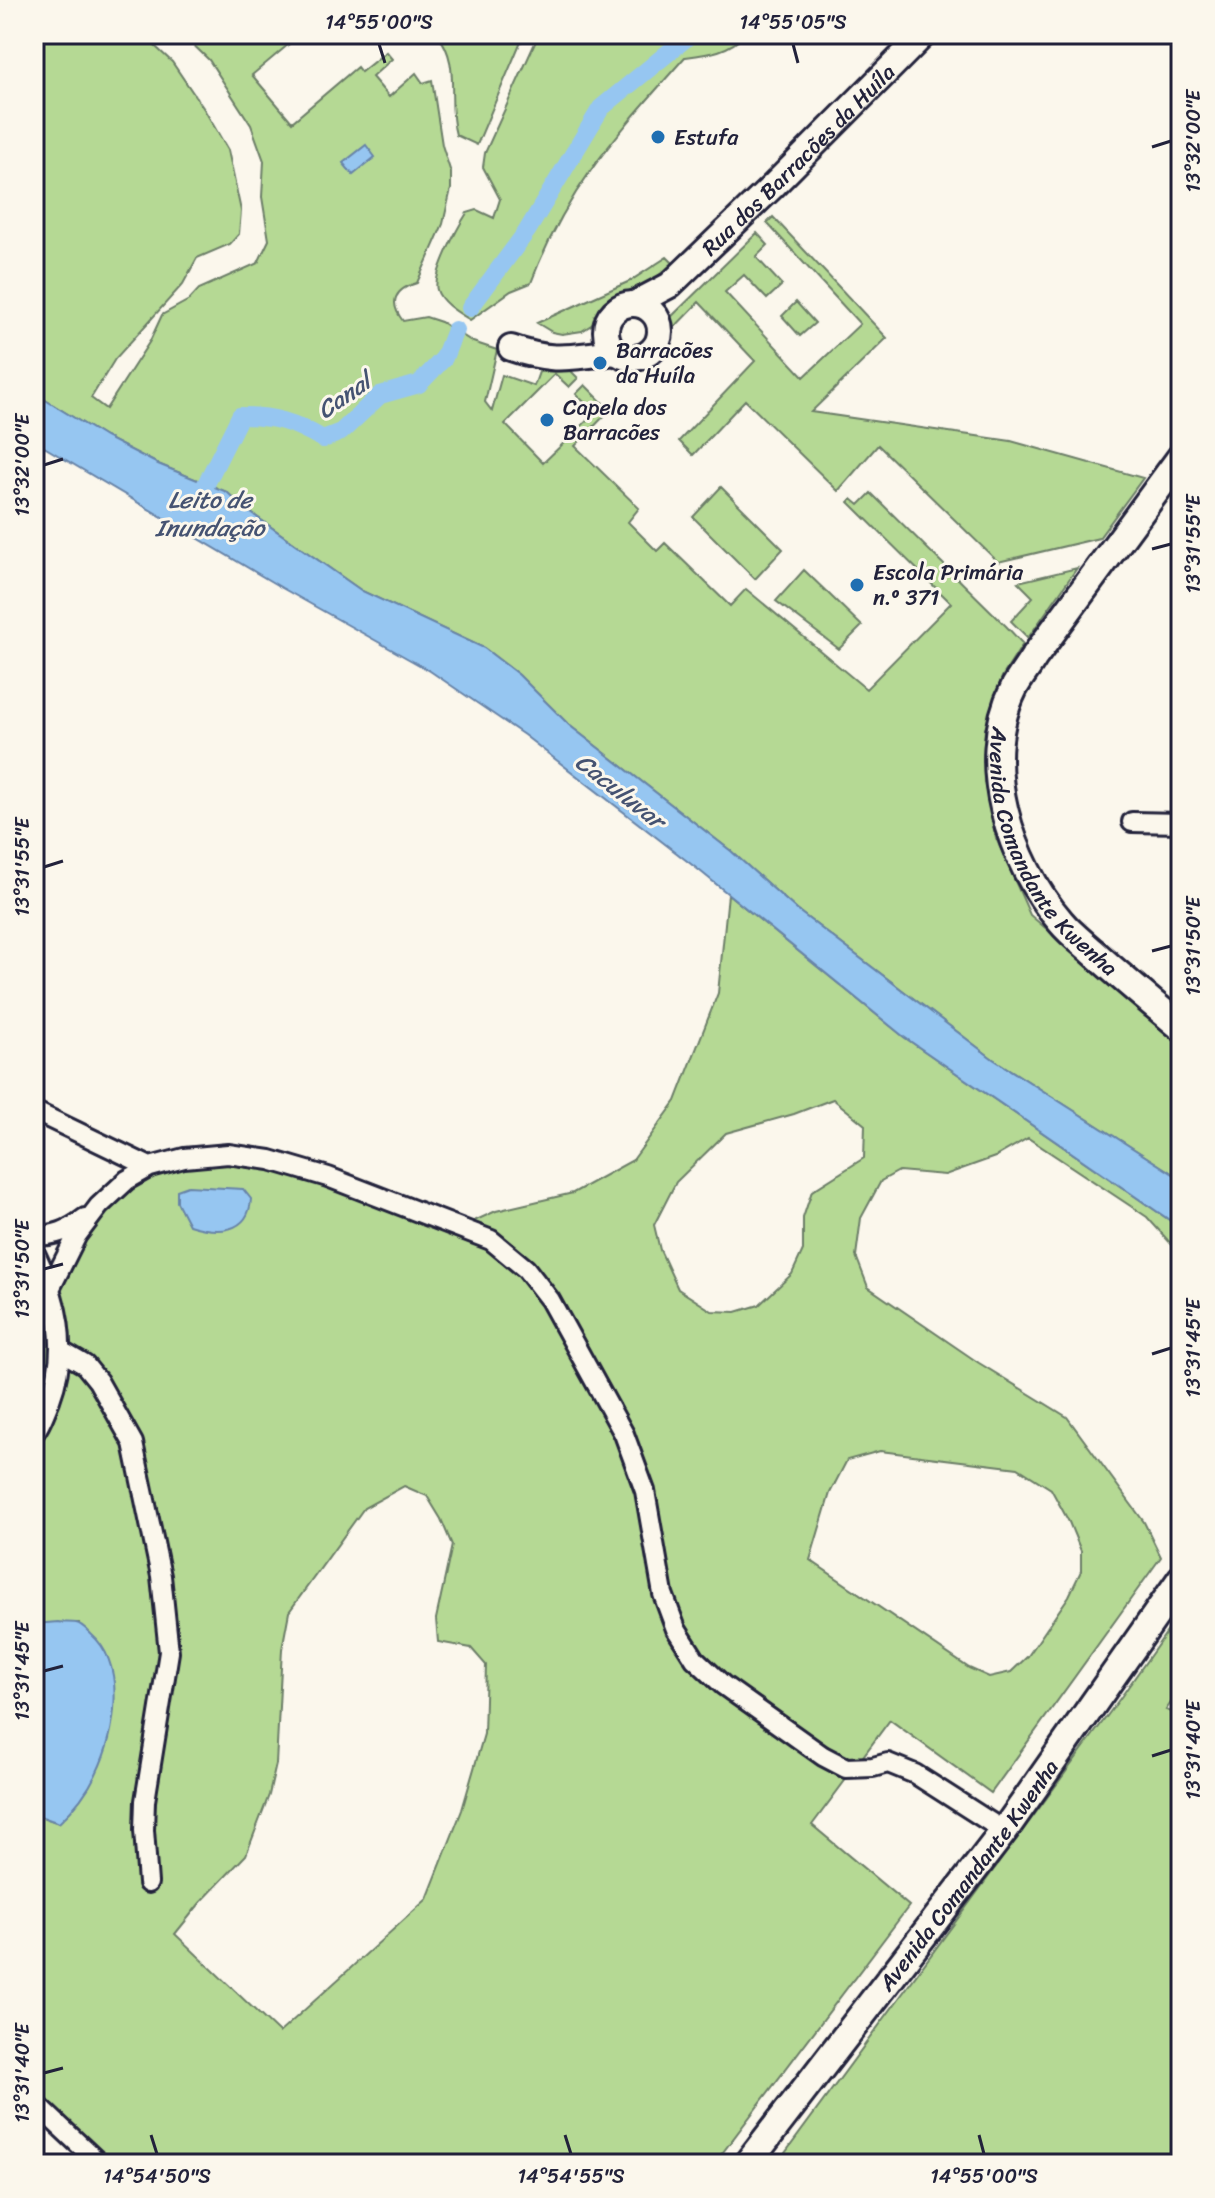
<svg xmlns="http://www.w3.org/2000/svg" width="1215" height="2198" font-family="Sriracha,sans-serif">
<style>
.green{fill:#b5d994;stroke:#6c7e68;stroke-width:2;fill-rule:evenodd}
.water{fill:#96c6f1;stroke:#6884a8;stroke-width:2}
.lines{fill:none;stroke-linecap:round;stroke-linejoin:round}
.canal{stroke:#96c6f1;stroke-width:18}
.minor-casing{stroke:#22223b;stroke-width:24}
.tertiary-casing{stroke:#22223b;stroke-width:30}
.secondary-casing{stroke:#22223b;stroke-width:32}
.minor{stroke:#fbf7ec;stroke-width:18}
.tertiary{stroke:#fbf7ec;stroke-width:24}
.secondary{stroke:#fbf7ec;stroke-width:26}
.ticks{fill:none;stroke:#22223b;stroke-width:3}
.poi-dot{fill:#1f6fb2;stroke:#fbf7ec;stroke-width:3}
.labels{text-anchor:middle;stroke-width:6;stroke-linejoin:round;paint-order:stroke}
.poi-label{font-size:22px;fill:#22223b;stroke:#fbf7ec;text-anchor:start}
.street-label{font-size:22px;fill:#22223b;stroke:#fbf7ec}
.water-label{font-size:24px;font-style:italic;fill:#455372;stroke:#fbf7ec}
.neatline{fill:none;stroke:#22223b;stroke-width:3}
.ticks-label{font-size:20px;text-anchor:middle;fill:#22223b}
</style>
<rect width="100%" height="100%" fill="#fbf7ec"/>
<filter id="ink" filterUnits="userSpaceOnUse"><feTurbulence type="fractalNoise" baseFrequency=".0125" numOctaves="2"/><feDisplacementMap in="SourceGraphic" scale="16" xChannelSelector="R" yChannelSelector="G"/><feConvolveMatrix kernelMatrix="1 2 1 2 8 2 1 2 1" color-interpolation-filters="sRGB"/></filter>
<g filter="url(#ink)">
<!-- green -->
<path class="green" d="M34,34h108l30,28 32,47 24,41 13,61 -2,23 -9,10 -33,14 -14,26 -68,75 -24,39 15,11 44,-68 12,-26 27,-15 10,-11 59,-26 11,-23 -7,-43 2,-36 -13,-36 -42,-65 -27,-26h97l10,10 -37,31 40,47 65,-55 4,5 25,-20 6,7 -20,18 17,20 27,-24 7,10 9,-3 10,65 9,28v16l-8,35 -26,59c-22,6 -29,19 -14,38l23,-4 15,5 32,20 24,8 -12,52 7,9 10,-36 32,11 5,-14 32,-1 7,7 -9,9 -14,-13 -50,50 38,39 52,-50 -19,-19 9,-9 25,25 -35,36 64,62 -11,14 29,29 8,-8 65,63 16,-17 120,100 85,-86 -102,-101 3,-3 7,6 12,-12 135,133 17,18 -21,33 -17,52 -2,29 1,24 12,56 34,77 151,128v136l-188,-120 -196,-149 -66,-59 -162,-126 -50,-50 -35,-27 -122,-57 -118,-83 -17,-16 -69,-28 -53,-27 -71,-44z
M437,34h87l-47,111 -21,-10c-10,-35 6,-71 -19,-101z
M539,34h207c-18,18 -36,20 -61,23 -66,75 -118,130 -154,226l-20,8 -41,29c-11,-7 -29,-17 -33,-30 -5,-15 21,-63 30,-77l10,-3 17,8 6,-19 -17,-32 2,-14z
M773,217l114,121 -76,74 200,29 132,37 -44,60 -101,24 -120,-117 -40,46 -93,-91 -52,55 -14,-14 76,-80 -56,-59 -32,33 -1,-13 91,-89 11,12 -12,12 26,28 -15,14 -23,-24 -19,17 79,85 56,-53 -93,-101z
M667,257l6,6 -39,34 -19,7 -10,12 -23,15 -20,3 -10,-2 -15,-9 93,-42z
M796,302l19,21 -15,13 -18,-20z
M721,487l62,62 -28,30 -62,-62z
M1077,568l-49,70 -17,-17 22,-24 -15,-15z
M804,570l58,56 -23,23 -63,-48z
M728,894l176,143 277,191v27l-34,-38 -119,-79 -33,19 -50,18 -46,-4 -18,10 -20,37 -5,38 12,31 111,76 88,54 77,105 17,35 -170,236 -101,-73 -78,105 97,81 -195,258h-602l-78,-71v-279l25,9 20,-200 -45,1v-373l16,35 77,-106 101,-26 231,74 37,-17 77,-18 60,-33 43,-59 42,-108zM833,1099l32,26 -1,33 -52,33 -9,27v32l-11,24 -33,31 -23,7 -24,-1 -34,-22 -18,-39 -6,-25 22,-43 50,-49 68,-19zM880,1451l138,17 33,21 18,33 12,29v20l-12,25 -41,60 -17,16 -22,5 -20,-9 -159,-108 20,-67 17,-33zM404,1486l23,10 14,23 11,26 -16,74 2,23 33,6 15,17 -2,69 -22,76 -35,89 -148,134 -104,-99 25,-31 46,-48 23,-60 7,-31 6,-115 7,-37 75,-104z
M1181,1612v76l-15,22 15,5v449h-404l344,-467z"/>
<!-- water -->
<path class="water" d="M366,145l9,12 -22,18 -10,-12z
M34,393l71,44 53,27 69,28 17,16 118,83 122,57 35,27 50,50 162,126 66,59 196,149 188,120v49l-277,-191 -204,-166 -176,-136 -94,-64 -148,-83 -248,-147z
M188,1186l55,3 8,10c-2,35 -34,35 -62,26l-12,-23v-12z
M58,1622c5,1 13,0 18,1 6,1 11,7 15,11 37,32 24,101 5,140 -9,19 -22,35 -37,49l-25,-9v-190z"/>
<g class="lines">
<!-- canal -->
<path class="canal" d="M470,308l57,-77 74,-123 90,-74
M187,498l16,-8 37,-74c34,0 54,6 83,23l18,-7 39,-37 39,-11 25,-26 11,-28"/>
<defs>
<path id="minor" d="M1132,822l49,1
M34,1111l116,56
M34,1236c21,0 34,-5 51,-18
M34,1251c24,49 36,96 16,149 -5,11 -8,23 -16,33
M51,1287l26,-52 22,-29 28,-26 23,-13 34,-9 44,-4 42,6 58,17 163,63 35,29 24,31 74,134 21,57 18,103 13,35 19,30 28,26 100,71 23,12 27,-1 15,-4 27,11 89,57
M61,1351l24,14 13,16 35,62 28,133 8,76 -24,149 -1,29 4,53
M34,2102l66,62"/>
<g id="tertiary">
<path id="s1" d="M634,304l36,-19 103,-99 151,-152"/>
<circle cx="633" cy="331" r="27"/>
<path d="M511,348c46,16 61,8 106,4"/>
</g>
<g id="secondary">
<path id="s2" d="M1181,457l-147,200c-6,10 -14,20 -20,31 -37,74 -4,175 47,234 9,11 21,20 31,29 29,26 59,51 89,76"/>
<path id="s3" d="M747,2164l257,-333 177,-252"/>
</g>
</defs>
<!-- minor casing -->
<use href="#minor" class="minor-casing"/>
<!-- tertiary casing -->
<use href="#tertiary" class="tertiary-casing"/>
<!-- secondary casing -->
<use href="#secondary" class="secondary-casing"/>
<!-- minor -->
<use href="#minor" class="minor"/>
<!-- tertiary -->
<use href="#tertiary" class="tertiary"/>
<!-- secondary -->
<use href="#secondary" class="secondary"/>
</g>
</g>
<!-- ticks -->
<path class="ticks" d="M379,44l6,19M793,44l5,19M1152,147l19,-6M44,465l19,-6M1152,549l19,-5M44,867l19,-6M1152,951l19,-5M44,1269l19,-5M1152,1354l19,-6M44,1671l19,-5M1152,1756l19,-6M44,2073l19,-5M151,2135l6,19M565,2135l6,19M979,2135l5,19"/>
<!-- markers -->
<g class="poi-dot">
<circle cx="658" cy="137" r="8"/>
<circle cx="600" cy="363" r="8"/>
<circle cx="547" cy="420" r="8"/>
<circle cx="857" cy="585" r="8"/>
</g>
<g class="labels">
<!-- poi labels -->
<g class="poi-label">
<text x="674" y="145">Estufa</text>
<text x="616" y="358">Barracões<tspan x="616" dy="25">da Huíla</tspan></text>
<text x="563" y="415">Capela dos<tspan x="563" dy="25">Barracões</tspan></text>
<text x="873" y="580">Escola Primária<tspan x="873" dy="25">n.º 371</tspan></text>
</g>
<!-- street labels -->
<g class="street-label">
<text dy="8" stroke="none"><textPath href="#s1" startOffset="220">Rua dos Barracões da Huíla</textPath></text>
<text dy="8" stroke="none"><textPath href="#s2" startOffset="468">Avenida Comandante Kwenha</textPath></text>
<text dy="8" stroke="none"><textPath href="#s3" startOffset="364">Avenida Comandante Kwenha</textPath></text>
</g>
<!-- water labels -->
<g class="water-label">
<text transform="translate(344 396) rotate(-35)" y="8">Canal</text>
<text x="210" y="508">Leito de<tspan x="210" dy="28">Inundação</tspan></text>
<text transform="translate(620 791) rotate(38)" y="8">Caculuvar</text>
</g>
</g>
<!-- margin -->
<rect width="1215" height="2198" fill="none" stroke="#fbf7ec" stroke-width="88"/>
<rect x="44" y="44" width="1127" height="2110" class="neatline"/>
<g class="ticks-label">
<text x="379" y="29">14°55'00"S</text>
<text x="793" y="29">14°55'05"S</text>
<text transform="translate(1193 141) rotate(-90)" y="7">13°32'00"E</text>
<text transform="translate(22 465) rotate(-90)" y="7">13°32'00"E</text>
<text transform="translate(1193 544) rotate(-90)" y="7">13°31'55"E</text>
<text transform="translate(22 867) rotate(-90)" y="7">13°31'55"E</text>
<text transform="translate(1193 946) rotate(-90)" y="7">13°31'50"E</text>
<text transform="translate(22 1269) rotate(-90)" y="7">13°31'50"E</text>
<text transform="translate(1193 1348) rotate(-90)" y="7">13°31'45"E</text>
<text transform="translate(22 1671) rotate(-90)" y="7">13°31'45"E</text>
<text transform="translate(1193 1750) rotate(-90)" y="7">13°31'40"E</text>
<text transform="translate(22 2073) rotate(-90)" y="7">13°31'40"E</text>
<text x="157" y="2183">14°54'50"S</text>
<text x="571" y="2183">14°54'55"S</text>
<text x="984" y="2183">14°55'00"S</text>
</g>
</svg>
